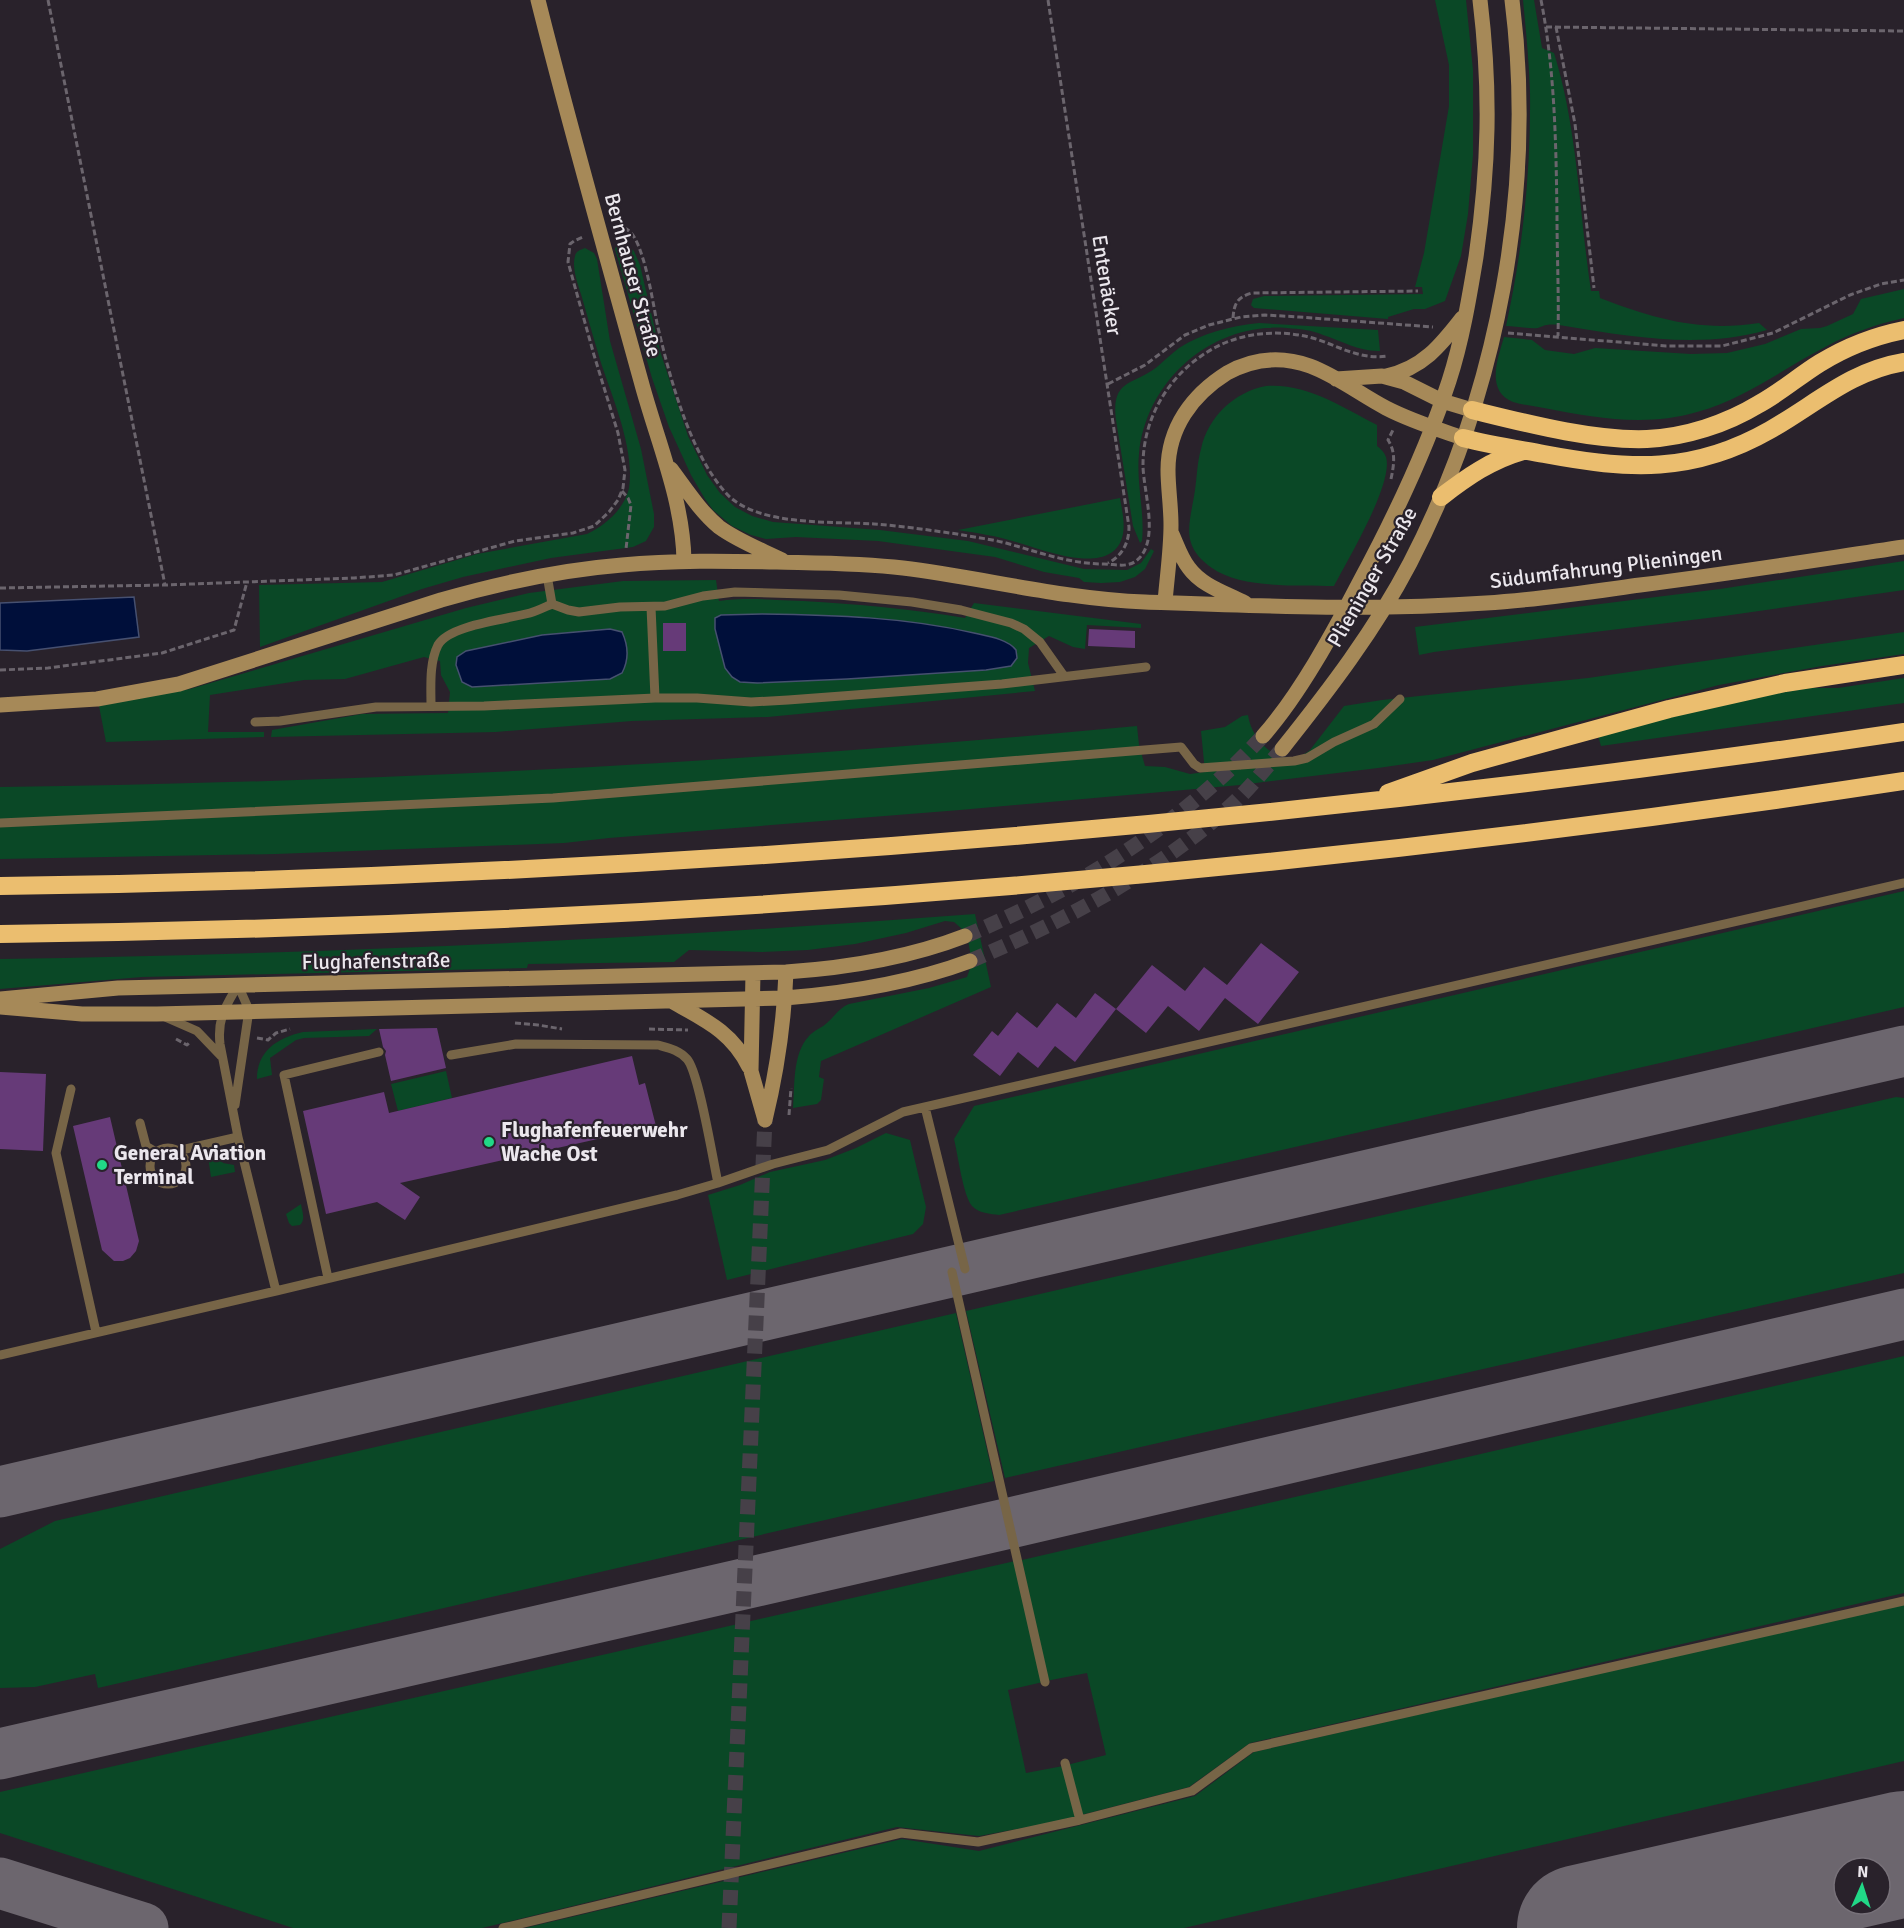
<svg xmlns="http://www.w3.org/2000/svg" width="1904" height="1928" font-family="Signika,sans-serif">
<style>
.green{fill:#0a4826}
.water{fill:#000f3a;stroke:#465070;stroke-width:1.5}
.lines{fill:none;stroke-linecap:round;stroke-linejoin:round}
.taxiway{stroke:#6c666e;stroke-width:51}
.runway{stroke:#6c666e;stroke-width:126}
.building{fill:#663a78}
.secondary-tunnel{stroke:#464048;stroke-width:15;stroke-dasharray:15 8;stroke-linecap:butt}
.path{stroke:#6b656d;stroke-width:3;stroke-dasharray:6 3;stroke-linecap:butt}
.lane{stroke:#776547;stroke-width:9}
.secondary{stroke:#a68958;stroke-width:15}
.highway{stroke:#ebbe6f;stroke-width:18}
.poi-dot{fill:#21d887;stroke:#29222b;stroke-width:2}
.labels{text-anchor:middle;stroke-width:4.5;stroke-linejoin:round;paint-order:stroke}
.street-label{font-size:21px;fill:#ebe7ed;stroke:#29222b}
.poi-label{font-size:21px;font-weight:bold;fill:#ebe7ed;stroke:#29222b;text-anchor:start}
</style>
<rect width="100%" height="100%" fill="#29222b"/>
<!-- green -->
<path class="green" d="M1435,0h31l7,70v85l-5,59 -7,42 -16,45 -20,8h-11l-26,8v2l-134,-11 -3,-3 2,-6 11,-3 159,-2 -1,-7h-7l9,-34 25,-147v-41z
M1523,0h11l8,48 12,5c24,77 25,159 37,238h8l1,7c55,21 100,34 159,25l8,7c-65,19 -136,7 -202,-4 -5,-1 -13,-2 -18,-1 -3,0 -6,2 -9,3 -10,1 -22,-2 -32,-2 17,-77 25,-156 24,-234 -1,-31 -4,-61 -7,-92z
M625,243l9,8 6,14 20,86 28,85 19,39 13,18 15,14 17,9 21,6 107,8 88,11 116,28 43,1 14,-7 10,-14 3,2 -9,18 -10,8 -15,5 -19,1 -17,-1 -5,-4 -35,-6 -49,-15 -117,-16 -82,-4 -30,2 -15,-4 -19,-9 -19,-16 -8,-11 -14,-24 -22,-48 -17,-49 -37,-129 2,-5z
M585,248l9,5 3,6 13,82 31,108 13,65v13l-8,14 -13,6 -82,11 -88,19 -41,12 -162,58 -1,-62 123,-3 95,-28 110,-20c18,-8 38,-26 42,-46 6,-38 -16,-89 -28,-125 -6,-20 -12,-41 -18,-62 -3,-12 -12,-31 -8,-45 1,-5 5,-6 10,-8z
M1904,289v29c-27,6 -53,15 -77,28 -43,22 -82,53 -130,66 -51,15 -102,6 -153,-4 -10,-2 -21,-3 -31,-6 -28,-11 -15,-44 -9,-65l28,3 13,10 29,4 21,-6 96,6 36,-1 38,-9 36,-15 19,-1 7,-2 26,-12 8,-15z
M1259,323l119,7 2,21c-20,1 -38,-10 -57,-16 -11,-5 -24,-6 -36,-7 -75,-6 -141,52 -148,126 -3,29 6,58 3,87l-2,2 -7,-17 -17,-106c-5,-41 16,-34 41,-53 7,-6 14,-13 22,-19 23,-15 52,-22 80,-25z
M1266,386c41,-3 76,21 111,39v21c4,3 7,6 9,11 8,26 -39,104 -52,129 -35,-1 -93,3 -122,-18 -33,-23 -22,-44 -17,-78 2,-13 2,-27 6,-41 7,-32 33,-57 65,-63z
M1120,498c2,12 5,24 3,36 -9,45 -79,16 -107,8 -19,-6 -39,-9 -58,-12z
M1904,561v29l-180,26 -290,36 -15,3 -4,-28 305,-38z
M716,580l3,21c27,-4 56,-1 84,0 54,3 108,8 162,17l9,-15 167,21v4l-54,-3 -2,24 -12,-2 -24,-11 -20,12 -1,15 7,28 -267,26 -136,4 -136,11 -225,5 1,-7 90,-16 86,-1 2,-21 -9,-17 -1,-14 -16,-4 -79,22 -41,1 -94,15 -2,37h56v5l-158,5 -7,-36 91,-17 276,-81 63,-15 94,-12z
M1904,632v22l-82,12 -103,19 -286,75 -55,8 -138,17 -280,25 -351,28 -45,5 -288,11 -276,5v-72c380,-5 759,-25 1137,-61l2,19 6,21 20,1 25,7 15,-2 -4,-41 24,-4 17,-11 6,-1c4,28 35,57 62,35l34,-44 38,-6 206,-22z
M1904,678v25l-303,43 -3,-10 57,-15 118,-27 37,-6h28z
M1904,891v116l-905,208c-8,-1 -21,-2 -27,-9 -9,-11 -14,-51 -18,-67l20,-33z
M975,914l16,73 -170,74 -2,16 5,2 -3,21 -4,4 -24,4c2,-22 -1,-54 16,-72 5,-6 13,-8 19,-14 7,-6 11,-14 21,-18l80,-16 38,-11 5,-14 -4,-23 -6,-11 -8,-7 -9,-1 -39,12 -51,11 -47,6 -46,2 -73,-2 -15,12 -146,2 -1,4 -385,9 -142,12v-30c326,-5 651,-20 975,-45z
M377,1029l-8,7 -65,2 -8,2 -26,18 2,17 -15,4c0,-28 20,-41 46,-47z
M446,1071l6,27 -54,13 -7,-27z
M1896,1097l8,1v175l-899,205 -39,-167z
M886,1133l24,7 16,67 -3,17 -10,10 -186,46 -19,-85 32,-10 30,-13 55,-12 31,-12z
M216,1153l5,2 2,8 11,2 1,7 -24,5 -3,-20z
M301,1204c1,8 5,15 -1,21l-8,1 -3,-3 -3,-9z
M956,1313l38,168 -896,207 -3,-14 -60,13 -35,1v-139l55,-28z
M1904,1356v237l-654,150 -61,44 -108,28 -14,-50 39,-10 -19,-82 -41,8 -24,-121z
M1015,1561l28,121 -35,8 18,83 37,-7 13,52 -97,18 -82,-9 -415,101h-189l-293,-95v-41z
M1904,1604v157l-720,167h-659l377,-89 77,12 216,-55 59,-44z"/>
<!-- water -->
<path class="water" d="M134,597l5,40 -112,14 -27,-1v-47z
M762,614c72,1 143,3 212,19 13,3 34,6 42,17l1,8 -6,8 -25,4 -139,9 -90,4 -17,-1 -8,-5 -7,-9 -10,-39v-11l6,-3z
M610,629l12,3c6,13 7,28 0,41l-12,6 -138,8 -10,-5 -6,-17 1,-8 9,-6 76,-16z"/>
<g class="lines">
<!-- taxiway -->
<path class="taxiway" d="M0,1492l1904,-441
M0,1754l1010,-231 894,-209
M0,1883l143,45"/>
<!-- runway -->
<path class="runway" d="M1580,1928l324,-74"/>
</g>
<!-- building -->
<path class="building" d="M663,623h23v28h-23z
M1089,629l46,2v17l-47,-2z
M1261,943l38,29 -41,52 -33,-26 -26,33 -31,-25 -22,27 -30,-24 36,-44 33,26 19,-24 23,18z
M1095,993l21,16 -41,53 -20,-16 -17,22 -20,-16 -18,24 -27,-21 19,-24 6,5 19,-24 20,16 20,-25 19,15z
M437,1028l9,40 -55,13 -6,-26 1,-4 -3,-4 -4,-18z
M632,1056l7,29 6,-2 11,43 -256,57 20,14 -15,23 -28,-18 -51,12 -23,-103 81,-19 5,21z
M0,1072l46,2 -3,77 -43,-2z
M110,1117l29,124 -3,10 -6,7 -7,3h-9l-12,-11 -29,-124z"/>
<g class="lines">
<!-- secondary-tunnel -->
<path class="secondary-tunnel" d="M965,936c114,-48 213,-109 298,-200
M970,961c90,-38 182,-86 256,-151 21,-18 38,-40 56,-61
M729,1928l36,-808"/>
<!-- path -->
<path class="path" d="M48,0l117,585
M1048,0l81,527c0,16 -7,29 -21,36
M1541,0c14,71 15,144 16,216 0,40 2,80 1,120
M1546,27l358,4
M1556,27l19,97 19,164
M615,227c14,-1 19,8 24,20 9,24 13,50 18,76 12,52 32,128 68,169 30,35 106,29 149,32 27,2 55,6 83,10 16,3 33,5 49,9 32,9 64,21 98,21 11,0 22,4 32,-3 25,-19 7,-70 7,-96 0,-50 29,-95 73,-118 31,-16 70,-18 103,-7 23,8 43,20 69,16
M1233,318c1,-14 4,-21 19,-25l166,-2
M1508,333l158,13h56l51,-13 77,-38 31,-11 23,-4
M1108,384l37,-19 40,-30 24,-10 32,-8 24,-2 34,2 134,10
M1391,479c3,-14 5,-27 -3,-39l6,-12
M622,491l6,7 3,7 -5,44
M0,588l165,-3 189,-7 40,-3 121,-34 58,-8 21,-7 15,-14 9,-12 5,-12 2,-18 -7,-37 -24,-78 -26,-93 2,-18 4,-3 9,-4
M0,670l48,-2 114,-15 72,-23 13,-48
M515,1023l23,2 24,4
M649,1029l39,1
M257,1038l11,2 8,-7 14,-4
M176,1039l11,6 3,-3
M789,1115l2,-27"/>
<!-- lane -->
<path class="lane" d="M547,575l5,29
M651,607l4,91
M431,706c0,-19 -2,-43 7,-61 11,-20 70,-26 92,-32 7,-2 15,-6 22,-9l16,6 11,2 41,-5 45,-1 38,-10 32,-4 104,3 73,7 49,8 50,13 13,6 16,13 24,34
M255,722l25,-1 96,-14 108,-1 171,-8h42l54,4 37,-2 214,-16 144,-17
M0,823l553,-25 628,-51 13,17 6,4 94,-7 13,-3 27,-16 40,-18 26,-25
M238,985c-12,21 -21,33 -18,59l18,93 38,154
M165,1017l32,14 24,25
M451,1055l65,-11 142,1c11,3 21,5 29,14 12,13 26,102 31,124
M71,1089l-15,64 40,179
M235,1105l14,-95 -11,-25
M925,1107l40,162
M140,1123l6,23 10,6
M150 1166a18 18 0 1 1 36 0a18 18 0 1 1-36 0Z
M177,1151l61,-14
M952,1272l93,410
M328,1278l-44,-203 95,-23
M0,1355l276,-64 401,-96 41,-12 55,-19 55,-14 75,-38 1001,-229
M1065,1763l15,57
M503,1928l398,-95 77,9 102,-22 112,-29 59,-43 653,-147"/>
<!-- secondary -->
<path class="secondary" d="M538,0c32,128 68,254 103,381 16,60 42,118 43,180
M1386,376c36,-7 55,-31 76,-58
M1336,379l46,-3 22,6 38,19 30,9
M671,469c15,20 29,42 48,58 19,14 43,23 63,33
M1172,534c5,11 9,24 17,34 13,18 37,25 56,35
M1165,602c2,-25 6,-52 6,-77 0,-19 -3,-37 -3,-55 0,-42 24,-75 59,-97 27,-15 55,-17 83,-7 27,10 51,29 76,42 25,13 51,21 77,30
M0,705l97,-6 82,-15 262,-84c59,-17 119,-30 181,-35 52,-5 104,-4 155,-3 42,1 84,1 126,6 81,10 160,31 242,34 113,4 227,9 341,1 51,-3 103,-11 154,-18 88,-11 176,-25 264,-38
M1263,736c37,-42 70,-103 96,-153 35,-65 67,-132 90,-202 13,-40 20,-82 27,-124 13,-91 15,-166 4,-257
M1282,749c47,-59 93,-119 128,-186 88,-170 126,-373 102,-563
M753,973l-2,98 14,49
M0,999l118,-11 668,-16c60,-4 122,-14 179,-36
M673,1002c32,18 59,30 76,65
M0,1007l82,7h75l628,-16c63,-5 126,-15 185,-37
M765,1120c12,-49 19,-97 21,-148"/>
<!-- highway -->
<path class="highway" d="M1472,410c53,13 121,31 175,29 39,-2 79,-15 112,-35 22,-12 40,-28 61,-41 26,-16 54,-27 84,-33
M1463,438c27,7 54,11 81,16 85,16 149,20 226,-24 46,-26 80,-59 134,-68
M1441,497c26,-20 50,-37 82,-46
M1388,793l84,-30 197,-54 116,-26 119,-18
M0,886c637,-9 1274,-60 1904,-154
M0,934c637,-8 1275,-57 1904,-153"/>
</g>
<!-- markers -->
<g class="poi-dot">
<circle cx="489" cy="1142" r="6"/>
<circle cx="102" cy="1165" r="6"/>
</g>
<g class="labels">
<!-- street labels -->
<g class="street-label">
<text transform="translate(633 275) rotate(75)" y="7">Bernhauser Straße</text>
<text transform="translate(1107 285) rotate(81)" y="7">Entenäcker</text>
<text transform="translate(1606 567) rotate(-7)" y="7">Südumfahrung Plieningen</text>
<text transform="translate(1372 577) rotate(-60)" y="7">Plieninger Straße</text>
<text transform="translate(376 961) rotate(-1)" y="7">Flughafenstraße</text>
</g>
<!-- poi labels -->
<g class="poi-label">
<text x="501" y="1137">Flughafenfeuerwehr<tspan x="501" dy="24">Wache Ost</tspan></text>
<text x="114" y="1160">General Aviation<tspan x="114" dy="24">Terminal</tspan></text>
</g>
</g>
<!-- north arrow -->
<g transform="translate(1862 1886) rotate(3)"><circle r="28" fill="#29222b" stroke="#777179" stroke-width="1.5"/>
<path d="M0-4.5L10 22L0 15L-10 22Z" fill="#21d887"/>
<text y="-9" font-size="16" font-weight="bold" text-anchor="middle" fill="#ebe7ed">N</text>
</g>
</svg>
